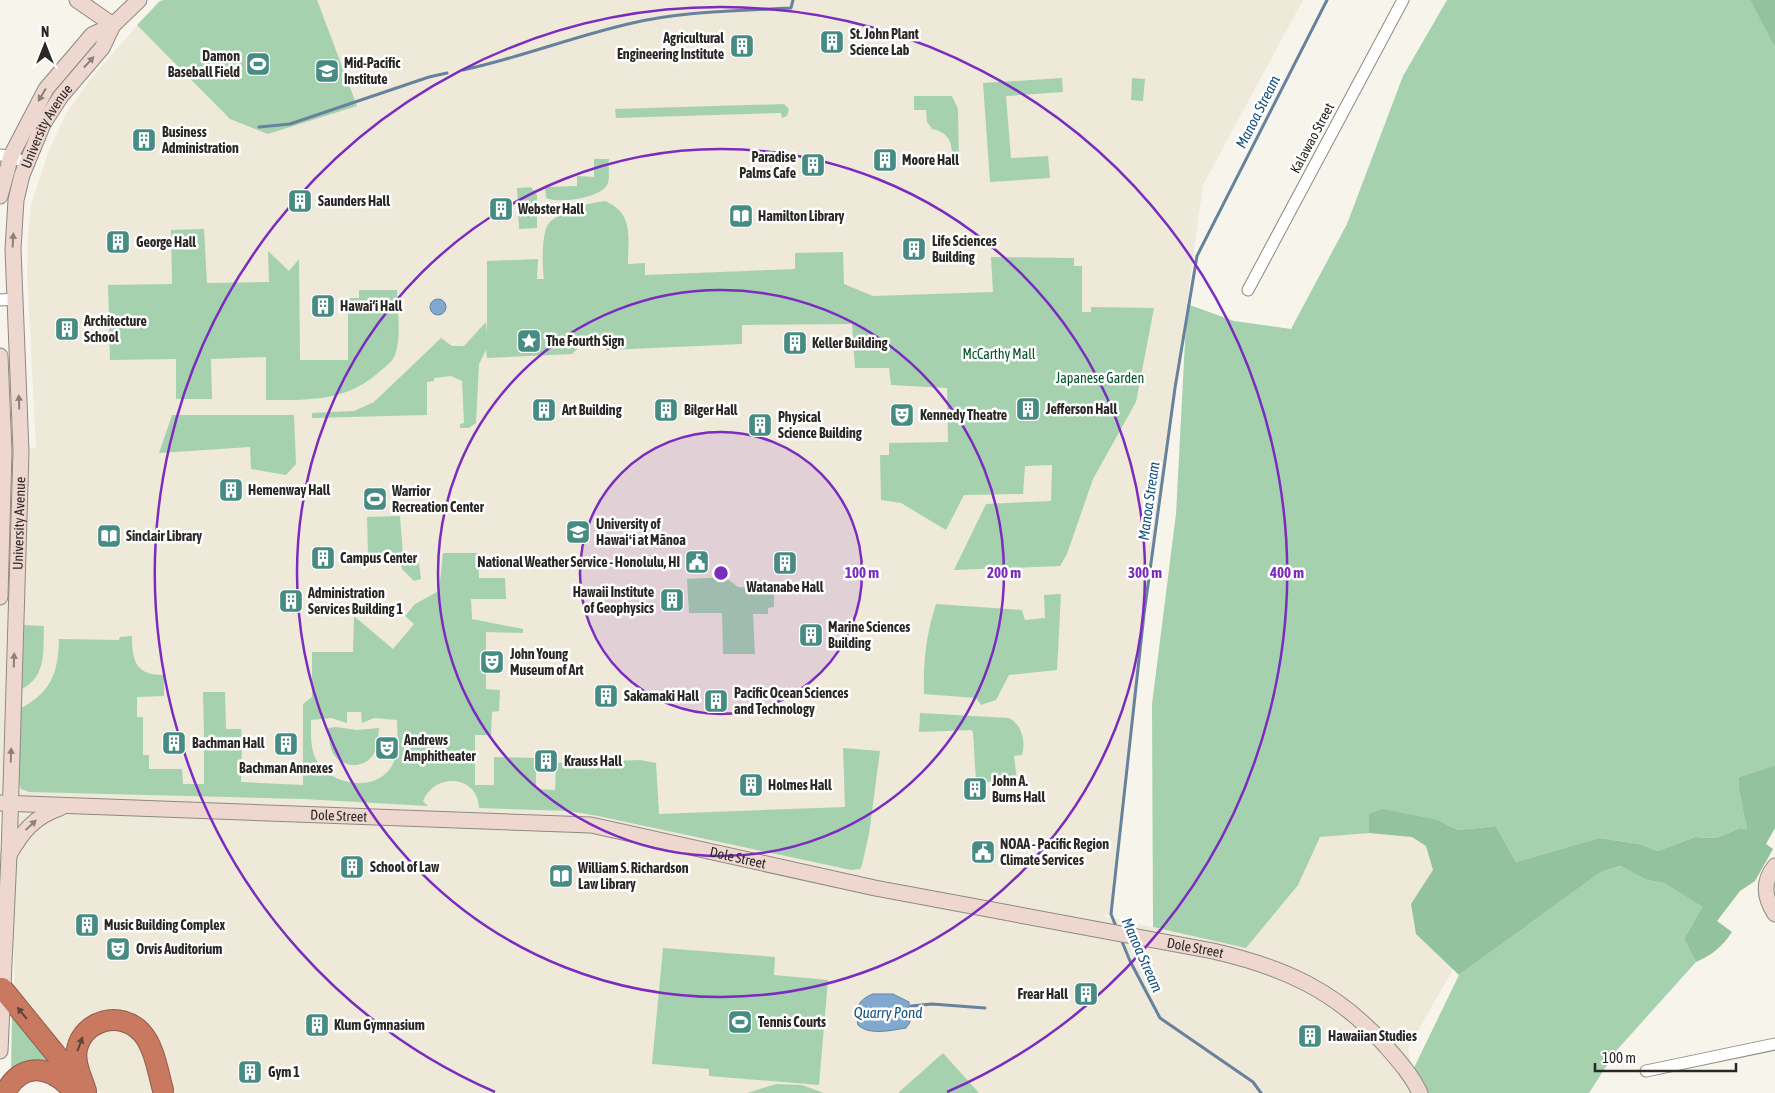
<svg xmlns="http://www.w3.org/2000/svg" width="1775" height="1093" font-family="'Asap Condensed',sans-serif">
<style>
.built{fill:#efe9da}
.green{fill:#a5d1af;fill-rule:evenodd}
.forest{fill:#93c29f}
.water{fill:#81a9d0;stroke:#67829d}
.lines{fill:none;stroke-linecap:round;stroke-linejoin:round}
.stream{stroke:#67829d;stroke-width:3}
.street-casing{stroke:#8d8a84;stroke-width:13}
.secondary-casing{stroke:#8d8a84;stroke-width:17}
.highway-casing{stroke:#905d4b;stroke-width:22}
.street{stroke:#fff;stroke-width:11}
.secondary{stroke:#eed7cf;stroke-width:15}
.highway{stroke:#c87960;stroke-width:20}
.oneway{fill:#8c807a}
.oneway2{fill:#61443a}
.ring{fill:none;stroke:#7b2cbf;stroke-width:2.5}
.labels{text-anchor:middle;stroke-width:5;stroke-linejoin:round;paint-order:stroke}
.poi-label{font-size:14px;font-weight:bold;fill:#292825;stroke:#fff;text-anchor:start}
.street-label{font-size:14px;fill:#292825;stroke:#fff}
.park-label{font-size:14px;fill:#025327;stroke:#fff}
.water-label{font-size:15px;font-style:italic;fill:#155283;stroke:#fff}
.centre{fill:#7b2cbf;stroke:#fff;stroke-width:2.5}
.ring-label{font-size:15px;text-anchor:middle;font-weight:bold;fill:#7b2cbf;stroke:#fff;stroke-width:5;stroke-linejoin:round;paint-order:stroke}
</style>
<rect width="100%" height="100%" fill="#f7f4ec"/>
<!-- built -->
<path class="built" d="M160,0h1143l-100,185 -59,429 -33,300 -8,2 67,15 192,-141 135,103 -89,155 7,45h-1314l-86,-95 -5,-194 -10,-1v-352l36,-3 -9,-175 1,-42 3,-26 18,-55 18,-38 24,-34z"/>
<!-- green -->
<path class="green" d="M164,0h153l40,106 -89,28 -38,-15 -93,-94 22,-23z
M1447,0h303l25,45v720l-36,12v14l8,38 -7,-1 -24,10 -21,-1 -37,14 -18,-7 -41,-6 -83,24 -20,-36 -38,4 -20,-10 -68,-6 -1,19 -49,4 -22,48 -52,63 -93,-21 -1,-223 24,-190 11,-210 47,17 57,8 56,-105 56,-148z
M1062,78l1,14 -57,4 5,62 37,-2 2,22 -60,4 -7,-99z
M1132,78l13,1 -2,22 -12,-1z
M914,96h38l6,13 1,56h-9c4,-18 2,-32 -18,-36l-5,-7 -1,-12h-12z
M784,104l5,5 -2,7 -5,2 -1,-5 -165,5 -1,-9z
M594,159h15c-1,7 1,17 -1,24 -5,15 -49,21 -62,15l-1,-11 32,-1v-10l17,1z
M531,187l6,8v33l-18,1 -2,-41z
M605,201c29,12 23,36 23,63l17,-1v12l150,-6v-16l48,-1 1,32 29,12 120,-4 -2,-35 83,1v8h8v46h9v-5l63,1 -18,94 -43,77 -26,75 -7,12 -106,4 32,-66 65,-3 1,-36 -27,1 -2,28 -59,1 -18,35 -45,-27 -20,-3 -1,-45h9v-12l59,-1 -1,-54 -56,-3 -2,-17h-34l-3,-44 -110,1v19l-135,6 -1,-7h-23l-11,11 -85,4 -1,-8 -7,14 -3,59 -7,5h-9v-4l4,-1 -2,-42 -11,-5 -17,2v3l-7,1v33l-115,3v-5l42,-2 20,-9 67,-64 11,8h12l22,-24 1,13v-74l51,-2 -1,20h7c-2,-12 -3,-49 6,-57 13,-12 38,-19 55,-21z
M204,229l3,54 62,-1 -1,-31 21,20 10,-12 1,101h48v-62h11v-8h38c0,20 5,46 -2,65 -3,7 -10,12 -16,17 -33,30 -71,28 -113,28v-43l-55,2 1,40h-36v-40l-66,1 -1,-32h4v-11h-4l-1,-32 64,-1 -1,-54z
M172,415h122l2,49 -10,11 -35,-6 -1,-22 -91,6z
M400,516l3,38 -35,1 -1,-38z
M443,553h35l1,25h26l1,21h-35l1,20 51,10v4l-37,-1v57l14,1 -1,21 -7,1 -1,23h-16v50h19v-28l42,1v31l19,1 1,-27 84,-3 16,3 3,51 186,-7 -2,-59 37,3 -11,83 -7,31 -2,4 -9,1 -253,-54 -29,-5 -90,-3c-1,-33 -44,-36 -56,-7l5,5 -125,-7 -274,-7 -8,-3 -2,-8 2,-73c31,-16 37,-36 38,-69l60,1 1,-3 12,-1c0,26 4,39 32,39v21l-27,1v20h6v38h6v14h33l1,15h21v-36h38l-1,34 62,3v-81l9,-7v-45h41l1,-36 39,33 21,-25 -9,-8 10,-12 24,-13zM347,712h14l1,11 12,-5 23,2c0,11 2,24 -1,35 -8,38 -61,35 -79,6 -7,-11 -6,-28 -6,-41l20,-2 16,5z
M400,562l19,1 2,16 -7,2 -12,-12z
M725,577l13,10 36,1v19l-6,1v6h-15l2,40h-32l-1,-41h-33l-2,-34z
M1061,594l-4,76 -48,5 -13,25 -15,5 -5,-7 -52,-4c-1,-32 2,-59 12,-90l86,6 3,10 20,-2 -1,-23z
M24,625l20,1c-1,24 3,50 -22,63z
M203,692h22l1,37h15l1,8h-38z
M920,713l89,5c13,7 17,23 13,37l-8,1 3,25 -41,1 -3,-50 -2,-2 -52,2z
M336,727l21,3 22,-2c-1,10 -1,19 -6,27 -10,15 -34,13 -41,-4 -3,-7 -3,-15 -4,-23z
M1622,866l25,14 17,3 38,24 -18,32 12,23 -80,89 -27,42h-169l-9,-19 48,-99 142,-103z
M663,948l112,9 -1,18 54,5 -9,105 -110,-9v-7l-57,-5z
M12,1012l53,65 -54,-1z
M943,1053l36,40h-81z
M776,1084l26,1 22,8h-77z"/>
<!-- forest -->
<path class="forest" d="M1750,0h25v45h-1z
M1775,765v63l-9,16 7,5 -18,32 -15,10 -23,30 15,11c-10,15 -20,23 -36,30l-12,-23 18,-32 -38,-24 -17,-3 -26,-14 -20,6 -142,103 -43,-41 -5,-30 22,-34 -7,-24 -14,-9 -43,-4v-19l13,-5 56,11 20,10 38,-4 20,36 83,-24 41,6 18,7 37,-14 21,1 24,-10 7,1 -8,-38v-14z"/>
<!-- water -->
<path class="water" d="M430 307a8 8 0 1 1 16 0a8 8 0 1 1-16 0Z
M873,994h20l16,8 1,20 -4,6c-13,2 -37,8 -48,-3 -3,-16 -1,-25 15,-31z"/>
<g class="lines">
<!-- stream -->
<path class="stream" d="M463,70c56,-12 109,-33 165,-46 53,-13 109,-13 163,-16l2,-8
M259,127l31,-3 139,-47 18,-4
M1117,929l-6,-15 33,-300 31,-226 22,-132 130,-256
M1121,939l9,22 30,57 93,64 8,11
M911,1006l21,-2 53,4"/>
<defs>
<path id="street" d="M0,155l11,1 16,8
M1248,290l155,-290
M0,300l15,-1
M1646,1071l129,-27"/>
<g id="secondary">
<path d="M77,0l36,25"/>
<path d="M0,196l11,-40 35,-67 46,-54 21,-10 26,-25"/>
<path d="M0,356l4,95 -4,146"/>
<path id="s1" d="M0,803l591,22 284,63 338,63c70,16 122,39 171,93 14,16 27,30 36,49"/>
<path d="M9,855c13,-23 25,-38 51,-47"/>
<path d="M1775,866c-13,16 -11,31 0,48"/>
<path id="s2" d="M0,1051l9,-196 12,-404 -8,-202 3,-49 6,-25 21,-51 18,-28 41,-48 11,-23"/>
</g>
<path id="highway" d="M2,988l78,96
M86,1091c-4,-13 -12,-28 -9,-42 6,-29 44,-39 64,-17 13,13 17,40 22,58
M5,1093c17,-33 47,-27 68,-2"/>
</defs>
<!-- street casing -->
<use href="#street" class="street-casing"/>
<!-- secondary casing -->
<use href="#secondary" class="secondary-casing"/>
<!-- highway casing -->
<use href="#highway" class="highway-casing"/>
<!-- street -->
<use href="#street" class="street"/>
<!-- secondary -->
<use href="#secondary" class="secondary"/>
<!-- highway -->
<use href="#highway" class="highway"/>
</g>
<!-- one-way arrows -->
<defs><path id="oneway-solid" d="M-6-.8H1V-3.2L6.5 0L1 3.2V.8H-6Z" transform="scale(1.25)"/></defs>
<g class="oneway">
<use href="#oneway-solid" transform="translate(89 62) rotate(-47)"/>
<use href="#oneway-solid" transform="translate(42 95) rotate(121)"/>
<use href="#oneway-solid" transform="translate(13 240) rotate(-87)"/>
<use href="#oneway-solid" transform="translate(19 402) rotate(-92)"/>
<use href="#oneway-solid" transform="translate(14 660) rotate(-88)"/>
<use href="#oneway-solid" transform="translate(11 755) rotate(-88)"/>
<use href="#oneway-solid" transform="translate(31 825) rotate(-43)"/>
</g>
<g class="oneway2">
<use href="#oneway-solid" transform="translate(22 1013) rotate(-129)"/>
<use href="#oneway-solid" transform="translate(80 1044) rotate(-70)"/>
</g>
<!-- distance rings -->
<circle cx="721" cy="573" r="141" fill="#7b2cbf" fill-opacity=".12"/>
<g class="ring">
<circle cx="721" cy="573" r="141"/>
<circle cx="721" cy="573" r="283"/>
<circle cx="721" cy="573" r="424"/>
<path d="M495 1092A566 566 0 1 1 947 1092"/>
</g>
<!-- icons -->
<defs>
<symbol id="building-square" viewBox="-11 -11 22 22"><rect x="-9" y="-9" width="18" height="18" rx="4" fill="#468c83" stroke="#fff"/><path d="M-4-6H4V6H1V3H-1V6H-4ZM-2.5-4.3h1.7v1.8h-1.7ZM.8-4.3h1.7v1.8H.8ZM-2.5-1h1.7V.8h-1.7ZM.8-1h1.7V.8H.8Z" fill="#fff"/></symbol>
<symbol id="stadium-square" viewBox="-11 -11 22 22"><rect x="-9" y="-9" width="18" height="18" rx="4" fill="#468c83" stroke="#fff"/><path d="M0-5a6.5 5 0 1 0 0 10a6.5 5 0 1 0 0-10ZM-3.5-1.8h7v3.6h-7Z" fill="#fff"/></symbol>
<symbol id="school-square" viewBox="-11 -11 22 22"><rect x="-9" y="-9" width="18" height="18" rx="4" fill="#468c83" stroke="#fff"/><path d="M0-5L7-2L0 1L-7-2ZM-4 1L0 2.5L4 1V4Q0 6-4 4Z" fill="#fff"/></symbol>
<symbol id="library-square" viewBox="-11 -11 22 22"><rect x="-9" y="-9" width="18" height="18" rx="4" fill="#468c83" stroke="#fff"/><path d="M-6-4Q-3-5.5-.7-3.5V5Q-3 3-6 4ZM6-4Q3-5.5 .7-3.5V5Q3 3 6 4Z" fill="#fff"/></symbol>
<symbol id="sight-square" viewBox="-11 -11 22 22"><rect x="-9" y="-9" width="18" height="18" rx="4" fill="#468c83" stroke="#fff"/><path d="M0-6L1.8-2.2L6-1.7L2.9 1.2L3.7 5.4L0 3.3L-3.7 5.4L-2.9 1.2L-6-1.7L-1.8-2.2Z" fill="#fff"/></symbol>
<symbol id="theatre-square" viewBox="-11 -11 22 22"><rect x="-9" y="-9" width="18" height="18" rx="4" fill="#468c83" stroke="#fff"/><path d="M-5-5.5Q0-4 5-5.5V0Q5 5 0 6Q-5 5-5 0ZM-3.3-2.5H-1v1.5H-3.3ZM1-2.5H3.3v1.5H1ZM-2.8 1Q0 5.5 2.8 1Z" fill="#fff"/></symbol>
<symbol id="university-square" viewBox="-11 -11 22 22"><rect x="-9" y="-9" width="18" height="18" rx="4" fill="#468c83" stroke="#fff"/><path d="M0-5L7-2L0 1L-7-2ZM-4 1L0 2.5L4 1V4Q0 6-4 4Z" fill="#fff"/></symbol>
<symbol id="civic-square" viewBox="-11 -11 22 22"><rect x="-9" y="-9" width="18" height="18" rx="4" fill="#468c83" stroke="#fff"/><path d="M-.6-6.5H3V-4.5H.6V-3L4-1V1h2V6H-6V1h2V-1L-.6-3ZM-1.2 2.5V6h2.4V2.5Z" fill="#fff"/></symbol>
</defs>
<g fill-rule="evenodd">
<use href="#building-square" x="818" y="28" width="28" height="28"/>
<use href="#building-square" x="728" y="32" width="28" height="28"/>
<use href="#stadium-square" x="244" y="50" width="28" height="28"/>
<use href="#school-square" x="313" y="57" width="28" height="28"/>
<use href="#building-square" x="130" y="126" width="28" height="28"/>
<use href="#building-square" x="871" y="146" width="28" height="28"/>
<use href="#building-square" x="799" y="151" width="28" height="28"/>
<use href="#building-square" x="286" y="187" width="28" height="28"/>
<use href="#building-square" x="487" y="195" width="28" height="28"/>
<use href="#library-square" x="727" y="202" width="28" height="28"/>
<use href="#building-square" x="104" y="228" width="28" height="28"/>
<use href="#building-square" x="900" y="235" width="28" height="28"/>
<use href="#building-square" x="309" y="292" width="28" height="28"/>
<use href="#building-square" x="53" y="315" width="28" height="28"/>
<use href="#sight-square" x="515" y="327" width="28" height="28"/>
<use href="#building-square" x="781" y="329" width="28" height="28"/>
<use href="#building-square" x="1014" y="395" width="28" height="28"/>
<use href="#building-square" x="530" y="396" width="28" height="28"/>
<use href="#building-square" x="652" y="396" width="28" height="28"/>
<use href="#theatre-square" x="888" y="401" width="28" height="28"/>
<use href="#building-square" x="746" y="411" width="28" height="28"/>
<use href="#building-square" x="217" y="476" width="28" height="28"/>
<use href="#stadium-square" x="361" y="485" width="28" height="28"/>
<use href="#university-square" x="564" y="518" width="28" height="28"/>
<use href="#library-square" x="95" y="522" width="28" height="28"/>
<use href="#building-square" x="309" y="544" width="28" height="28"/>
<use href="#civic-square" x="683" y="548" width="28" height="28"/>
<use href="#building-square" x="771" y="549" width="28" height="28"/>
<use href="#building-square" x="658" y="586" width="28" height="28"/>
<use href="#building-square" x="277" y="587" width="28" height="28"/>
<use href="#building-square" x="797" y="621" width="28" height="28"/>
<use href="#theatre-square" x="478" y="648" width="28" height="28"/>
<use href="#building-square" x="592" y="682" width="28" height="28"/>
<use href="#building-square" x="702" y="687" width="28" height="28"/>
<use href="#building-square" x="160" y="729" width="28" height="28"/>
<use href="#building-square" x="272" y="730" width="28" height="28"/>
<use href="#theatre-square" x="373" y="734" width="28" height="28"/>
<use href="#building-square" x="532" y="747" width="28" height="28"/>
<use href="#building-square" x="737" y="771" width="28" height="28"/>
<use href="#building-square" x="961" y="775" width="28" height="28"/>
<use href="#civic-square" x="969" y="838" width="28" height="28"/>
<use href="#building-square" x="338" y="853" width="28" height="28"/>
<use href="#library-square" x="547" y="862" width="28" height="28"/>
<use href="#building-square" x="73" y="911" width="28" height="28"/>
<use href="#theatre-square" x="104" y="935" width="28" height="28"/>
<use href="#building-square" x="1072" y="980" width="28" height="28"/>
<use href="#stadium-square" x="726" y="1008" width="28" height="28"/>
<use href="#building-square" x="303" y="1011" width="28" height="28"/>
<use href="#building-square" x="1296" y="1022" width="28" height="28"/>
<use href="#building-square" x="236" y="1058" width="28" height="28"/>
</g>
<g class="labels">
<!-- poi labels -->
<g class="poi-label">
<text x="850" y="39">St. John Plant<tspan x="850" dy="16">Science Lab</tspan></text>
<text x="724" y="43" text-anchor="end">Agricultural<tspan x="724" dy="16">Engineering Institute</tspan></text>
<text x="240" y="61" text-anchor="end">Damon<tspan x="240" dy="16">Baseball Field</tspan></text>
<text x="344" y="68">Mid-Pacific<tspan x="344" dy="16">Institute</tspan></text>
<text x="162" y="137">Business<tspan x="162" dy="16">Administration</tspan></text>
<text x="796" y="162" text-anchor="end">Paradise<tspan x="796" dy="16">Palms Cafe</tspan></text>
<text x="902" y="165">Moore Hall</text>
<text x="318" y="206">Saunders Hall</text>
<text x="518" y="214">Webster Hall</text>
<text x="758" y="221">Hamilton Library</text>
<text x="932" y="246">Life Sciences<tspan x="932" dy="16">Building</tspan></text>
<text x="136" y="247">George Hall</text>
<text x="340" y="311">Hawai‘i Hall</text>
<text x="84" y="326">Architecture<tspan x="84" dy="16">School</tspan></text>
<text x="546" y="346">The Fourth Sign</text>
<text x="812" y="348">Keller Building</text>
<text x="1046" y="414">Jefferson Hall</text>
<text x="562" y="415">Art Building</text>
<text x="684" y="415">Bilger Hall</text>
<text x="920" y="420">Kennedy Theatre</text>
<text x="778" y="422">Physical<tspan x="778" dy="16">Science Building</tspan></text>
<text x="248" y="495">Hemenway Hall</text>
<text x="392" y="496">Warrior<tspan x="392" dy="16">Recreation Center</tspan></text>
<text x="596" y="529">University of<tspan x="596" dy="16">Hawaiʻi at Mānoa</tspan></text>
<text x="126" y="541">Sinclair Library</text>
<text x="340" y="563">Campus Center</text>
<text x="680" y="567" text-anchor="end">National Weather Service - Honolulu, HI</text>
<text x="785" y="592" text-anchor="middle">Watanabe Hall</text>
<text x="654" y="597" text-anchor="end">Hawaii Institute<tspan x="654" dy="16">of Geophysics</tspan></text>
<text x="308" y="598">Administration<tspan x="308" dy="16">Services Building 1</tspan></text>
<text x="828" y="632">Marine Sciences<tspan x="828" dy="16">Building</tspan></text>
<text x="510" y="659">John Young<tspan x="510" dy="16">Museum of Art</tspan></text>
<text x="734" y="698">Pacific Ocean Sciences<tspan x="734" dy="16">and Technology</tspan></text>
<text x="624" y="701">Sakamaki Hall</text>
<text x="404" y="745">Andrews<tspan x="404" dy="16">Amphitheater</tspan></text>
<text x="192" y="748">Bachman Hall</text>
<text x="564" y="766">Krauss Hall</text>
<text x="286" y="773" text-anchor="middle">Bachman Annexes</text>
<text x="992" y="786">John A.<tspan x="992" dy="16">Burns Hall</tspan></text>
<text x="768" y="790">Holmes Hall</text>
<text x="1000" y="849">NOAA - Pacific Region<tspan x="1000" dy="16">Climate Services</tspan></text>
<text x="370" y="872">School of Law</text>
<text x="578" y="873">William S. Richardson<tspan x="578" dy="16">Law Library</tspan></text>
<text x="104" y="930">Music Building Complex</text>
<text x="136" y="954">Orvis Auditorium</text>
<text x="1068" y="999" text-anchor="end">Frear Hall</text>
<text x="758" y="1027">Tennis Courts</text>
<text x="334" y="1030">Klum Gymnasium</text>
<text x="1328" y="1041">Hawaiian Studies</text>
<text x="268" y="1077">Gym 1</text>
</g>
<!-- street labels -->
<g class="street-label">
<text dy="5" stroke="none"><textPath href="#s2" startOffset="932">University Avenue</textPath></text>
<text transform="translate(1312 138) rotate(-62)" y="5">Kalawao Street</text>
<text dy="5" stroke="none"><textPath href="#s2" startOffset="528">University Avenue</textPath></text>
<text dy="5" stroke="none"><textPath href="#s1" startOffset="339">Dole Street</textPath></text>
<text dy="5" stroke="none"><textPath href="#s1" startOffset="742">Dole Street</textPath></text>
<text dy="5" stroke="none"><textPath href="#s1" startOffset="1208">Dole Street</textPath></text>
</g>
<!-- park labels -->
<g class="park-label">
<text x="999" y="359">McCarthy Mall</text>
<text x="1100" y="383">Japanese Garden</text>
</g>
<!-- water labels -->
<g class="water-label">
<text transform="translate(1258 112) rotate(-63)" y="5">Manoa Stream</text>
<text transform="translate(1149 501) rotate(-82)" y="5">Manoa Stream</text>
<text transform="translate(1142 955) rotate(66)" y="5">Manoa Stream</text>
<text x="888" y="1018">Quarry Pond</text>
</g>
</g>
<circle cx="721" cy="573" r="8" class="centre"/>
<g class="ring-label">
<text x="862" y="578">100 m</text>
<text x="1004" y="578">200 m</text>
<text x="1145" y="578">300 m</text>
<text x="1287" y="578">400 m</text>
</g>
<!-- north arrow -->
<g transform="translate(45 45)" stroke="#ffffff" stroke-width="4" paint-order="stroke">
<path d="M0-4L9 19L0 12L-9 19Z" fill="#292825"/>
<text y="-8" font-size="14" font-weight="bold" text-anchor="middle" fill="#292825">N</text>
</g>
<!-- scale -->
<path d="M1595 1063v8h141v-8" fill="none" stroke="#292825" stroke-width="2.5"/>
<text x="1602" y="1063" font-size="15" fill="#292825" stroke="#ffffff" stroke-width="4" paint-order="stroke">100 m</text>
</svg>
